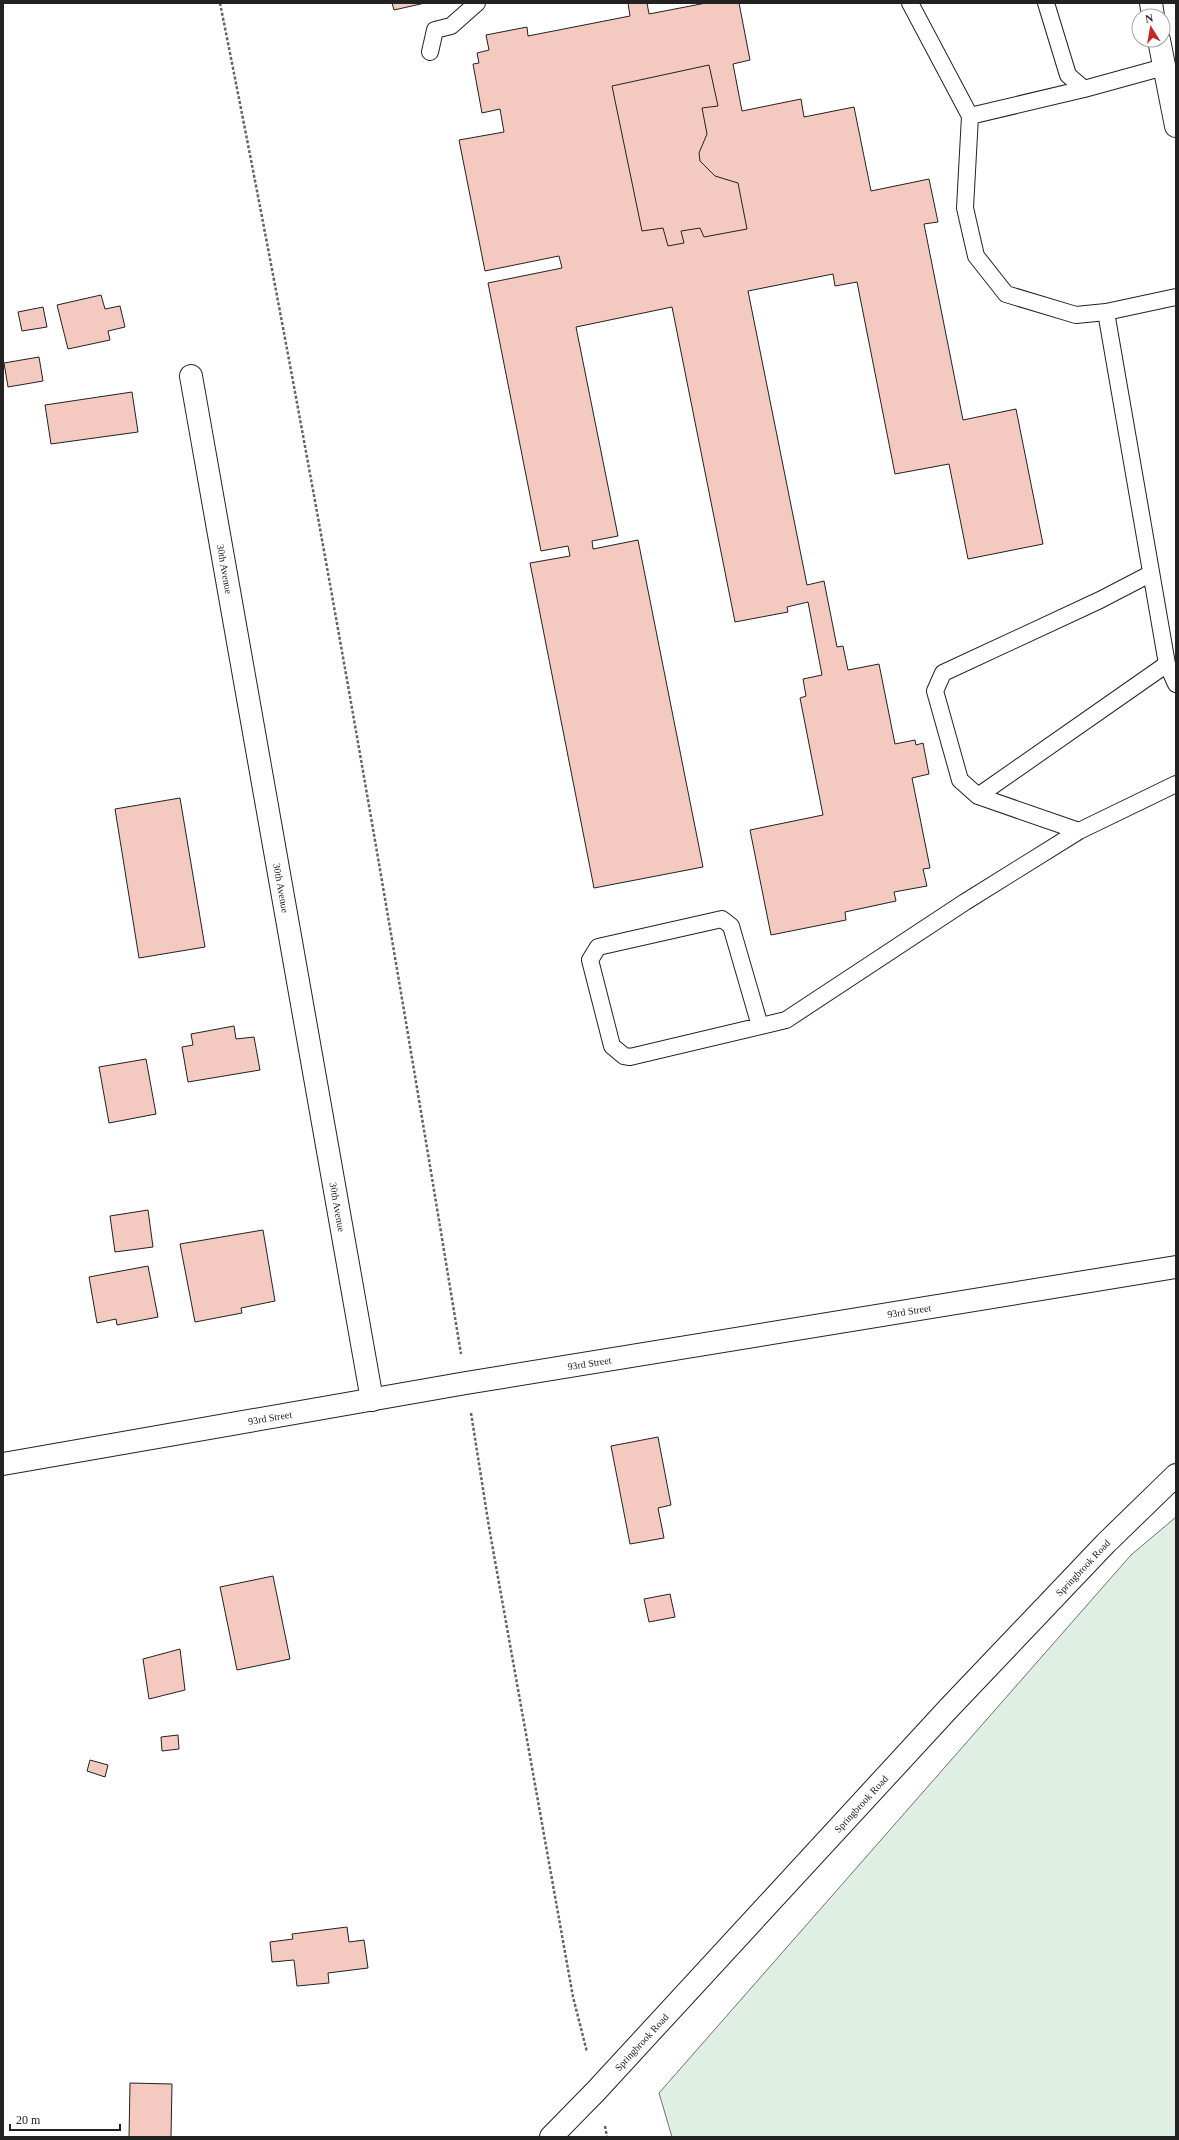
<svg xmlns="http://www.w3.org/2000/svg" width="1179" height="2140" font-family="'Times New Roman',serif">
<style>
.green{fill:#e0efe3;stroke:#6f6f6f}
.building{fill:#f3c9c0;stroke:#222}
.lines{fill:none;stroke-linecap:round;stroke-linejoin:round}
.lane-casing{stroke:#222;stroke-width:18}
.street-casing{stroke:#222;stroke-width:24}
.secondary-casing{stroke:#222;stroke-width:24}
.path{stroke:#646464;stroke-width:2.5;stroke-dasharray:3 2;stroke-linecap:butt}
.lane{stroke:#fff;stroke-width:16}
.street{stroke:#fff;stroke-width:22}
.secondary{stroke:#fff;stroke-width:22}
.labels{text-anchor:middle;stroke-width:3;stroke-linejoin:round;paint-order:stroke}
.street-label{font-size:10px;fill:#222;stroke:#fff}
</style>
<rect width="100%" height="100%" fill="#fff"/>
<!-- green -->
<path class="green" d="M1176,1517v620h-504l-13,-44 472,-538z"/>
<!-- building -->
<path class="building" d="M392,3h33l-31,7z
M628,3h19l2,11 57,-11h33l11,57 -17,4 9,47 59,-12 3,18 50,-10 17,84 58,-12 9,43 -14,2 39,196 53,-11 27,135 -75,15 -19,-95 -54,10 -38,-192 -22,4 -2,-12 -85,17 59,294 17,-4 13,66 6,-1 5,24 31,-6 16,80 20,-4 1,5 7,-2 6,31 -17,4 18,90 -7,1 4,17 -33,6 2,9 -51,11 1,8 -75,15 -21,-105 73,-15 -23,-117 6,-2 -3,-17 19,-4 -14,-73 -21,5 1,5 -53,10 -63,-315 -96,20 42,209 -26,5 1,8 45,-9 65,327 -109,21 -64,-325 40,-7 -2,-10 -27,5 -53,-268 74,-15 -3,-12 -74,15 -26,-131 45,-8 -4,-23 -18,4 -9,-49 6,-1 -2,-10 12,-3 -3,-15 41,-8 1,9 102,-20z
M709,65l9,41 -16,2 5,26 -8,19 1,8 15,15 23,7 9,46 -43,8 -4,-9 -19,3 3,12 -16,3 -5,-18 -21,3 -30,-145z
M101,295l4,14 15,-3 5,21 -17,4 2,9 -42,9 -11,-44z
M43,307l4,20 -25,4 -4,-19z
M39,357l4,24 -35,6 -4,-24z
M132,392l6,40 -87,12 -6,-39z
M180,798l25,149 -66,11 -24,-149z
M234,1026l2,13 18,-2 6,33 -72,12 -6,-35 11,-2 -2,-11z
M146,1059l10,55 -47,9 -10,-56z
M148,1210l5,37 -38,5 -5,-36z
M263,1230l12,71 -34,7 1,5 -47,9 -15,-78z
M148,1266l10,51 -41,8 -1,-6 -19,4 -8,-46z
M658,1437l13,68 -13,3 6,30 -34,6 -19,-98z
M273,1576l17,83 -53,11 -17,-83z
M670,1594l5,23 -26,5 -5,-23z
M180,1649l5,41 -36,9 -6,-40z
M178,1735l1,14 -17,2 -1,-14z
M90,1760l18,5 -3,12 -18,-6z
M347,1927l2,15 15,-2 4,28 -40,5 1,10 -32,3 -3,-26 -22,2 -2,-20 23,-3 -1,-5z
M130,2083l42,1 -1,53h-42z"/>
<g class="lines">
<defs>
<path id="lane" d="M910,3l60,113 -5,92 11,48 30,38 70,21 30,-3
M1046,3l22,72 16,14 80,-22
M430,52l5,-22 16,-4 26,-23
M970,116l114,-27
M1176,297l-70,15 61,352 9,20
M978,796l189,-132
M1079,831l-101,-35 -18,-16 -25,-89 8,-18 157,-73 50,-26
M760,1026l-29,-100 -9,-7 -124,28 -8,13 22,86 12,10 6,1 156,-37 179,-118 114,-71 97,-47"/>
<g id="street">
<path d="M1151,3l2,13"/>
<path d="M1159,40l17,86"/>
<path id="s1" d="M191,376l181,1024"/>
</g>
<g id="secondary">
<path id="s2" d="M3,1464l463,-81 710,-116"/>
<path id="s3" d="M551,2137l45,-46 353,-383 157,-165 70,-68"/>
</g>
</defs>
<!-- lane casing -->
<use href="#lane" class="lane-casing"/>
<!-- street casing -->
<use href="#street" class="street-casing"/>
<!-- secondary casing -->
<use href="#secondary" class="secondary-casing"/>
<!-- path -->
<path class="path" d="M220,3c90,448 167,899 241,1351
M471,1413l18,114 84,470 14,55
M605,2126l2,11"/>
<!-- lane -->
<use href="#lane" class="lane"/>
<!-- street -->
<use href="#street" class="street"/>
<!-- secondary -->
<use href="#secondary" class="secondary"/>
</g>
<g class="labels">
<!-- street labels -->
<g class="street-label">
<text dy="4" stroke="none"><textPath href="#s1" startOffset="196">30th Avenue</textPath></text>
<text dy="4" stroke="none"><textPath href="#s1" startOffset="520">30th Avenue</textPath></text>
<text dy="4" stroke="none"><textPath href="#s1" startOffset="844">30th Avenue</textPath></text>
<text dy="4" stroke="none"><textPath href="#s2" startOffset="919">93rd Street</textPath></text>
<text dy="4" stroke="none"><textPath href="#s2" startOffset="595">93rd Street</textPath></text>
<text dy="4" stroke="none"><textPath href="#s2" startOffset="271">93rd Street</textPath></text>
<text dy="4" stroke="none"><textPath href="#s3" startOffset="779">Springbrook Road</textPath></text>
<text dy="4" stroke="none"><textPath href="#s3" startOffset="455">Springbrook Road</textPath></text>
<text dy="4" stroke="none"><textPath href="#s3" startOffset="131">Springbrook Road</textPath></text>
</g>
</g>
<!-- border -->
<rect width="1179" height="2140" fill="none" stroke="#222222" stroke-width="8"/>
<!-- north arrow -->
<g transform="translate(1151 28) rotate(349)"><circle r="19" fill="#ffffff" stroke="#a7a7a7"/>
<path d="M0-3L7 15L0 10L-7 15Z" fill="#c62828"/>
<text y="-6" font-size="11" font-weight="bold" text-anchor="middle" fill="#222222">N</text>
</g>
<!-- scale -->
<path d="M10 2124v6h110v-6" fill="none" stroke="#222222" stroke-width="2"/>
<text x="16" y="2124" font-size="12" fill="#222222" stroke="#ffffff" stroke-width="3" paint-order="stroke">20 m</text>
</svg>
